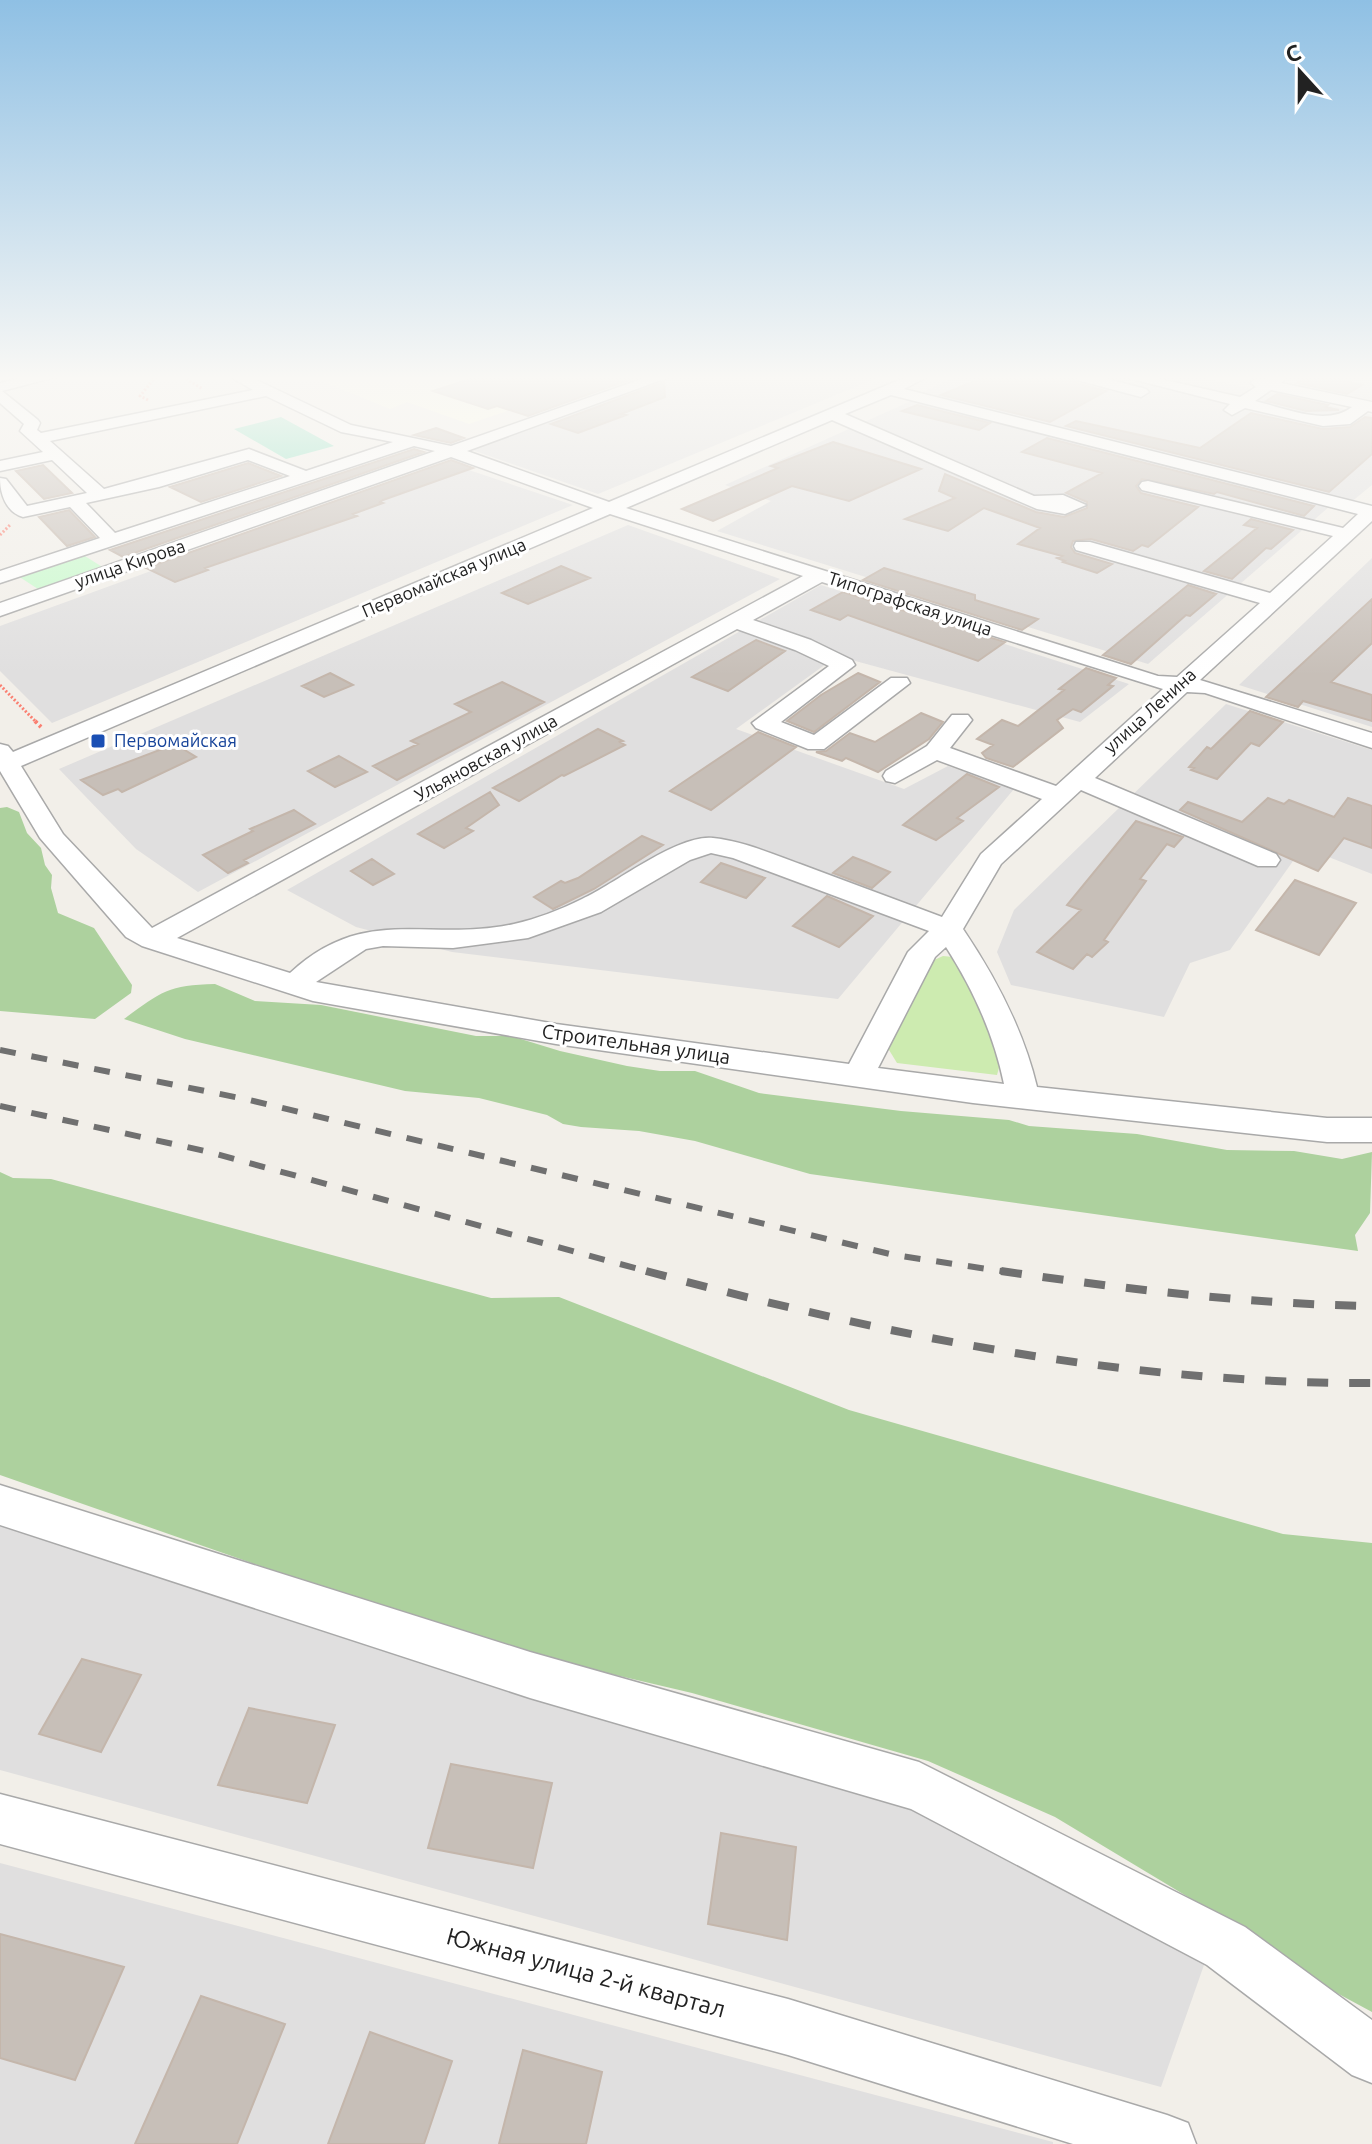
<svg xmlns="http://www.w3.org/2000/svg" width="1372" height="2144" font-family="Ubuntu,sans-serif">
<style>
.residential{fill:#e0dfdf}
.education{fill:#ffffe5}
.grass{fill:#cdebb0}
.forest{fill:#add19e}
.park{fill:#c8facc}
.pitch{fill:#88e0be}
.building{fill:#c7bfb8;stroke:#c4b6ab;stroke-width:2}
.lines{fill:none;stroke-linecap:round;stroke-linejoin:round}
.minor-casing{stroke:#a9a9a9;stroke-width:3}
.path-far1{stroke:#fa8072;stroke-width:3;stroke-dasharray:2 2;stroke-linecap:butt}
.path{stroke:#fa8072;stroke-width:4;stroke-dasharray:3 3;stroke-linecap:butt}
.minor{fill:#fff;fill-rule:evenodd}
.rail-far1{stroke:#707070;stroke-width:6;stroke-dasharray:16 16;stroke-linecap:butt}
.rail{stroke:#707070;stroke-width:8;stroke-dasharray:21 21;stroke-linecap:butt}
.transit-dot{fill:#1a4fb4;stroke:#fff;stroke-width:3}
.labels{text-anchor:middle;stroke-width:6;stroke-linejoin:round;paint-order:stroke}
.far-street-label{font-size:18px;fill:#222;stroke:#fff}
.far-transit-label{font-size:18px;fill:#164399;stroke:#fff;text-anchor:start}
.street-label{font-size:20px;fill:#222;stroke:#fff}
.near-street-label{font-size:24px;fill:#222;stroke:#fff}
</style>
<rect width="100%" height="100%" fill="#f2efe9"/>
<!-- residential -->
<path class="residential" d="M680,375h204l-286,119 -126,-44z
M959,375h232l181,40v70l-22,18 -429,-110z
M1256,375h100l16,3v22z
M913,400l417,106 -182,158 -431,-133 54,-30 -46,-16z
M448,463l125,42 -521,218 -52,-52v-45z
M628,525l152,54 -582,313 -62,-43 -77,-80z
M1372,558v169l-133,-42z
M821,585l308,99 -49,38 -243,-66 -101,73 168,60 44,-23 66,23 -176,210 -386,-47 -96,-25 -69,-37z
M1226,704l146,46v124l-69,-27 -73,103 -40,13 -26,54 -153,-32 -14,-33 17,-42z
M0,1519l935,294 275,135 -49,139 -1161,-317z
M0,1863l1053,279v2h-1053z"/>
<!-- education -->
<path class="education" d="M307,375h306l-144,49 -62,-22 -17,7z"/>
<!-- grass -->
<path class="grass" d="M943,956l10,1 7,6 42,94 -5,18 -100,-12 -11,-18 46,-84z"/>
<!-- forest -->
<path class="forest" d="M7,807l12,5 8,21 14,15 4,17 7,10 -1,13 7,25 36,15 38,57 -1,8 -36,26 -95,-8v-203z
M215,984l40,17 66,4 155,31h35l49,15 67,15 33,5h35l64,22 142,18 108,9 20,6 108,8 90,16 67,1 48,8 30,-7 -2,61 -15,22 3,16 -548,-77 -115,-33 -56,-10 -58,-4 -18,-3 -16,-9 -68,-17 -74,-7 -220,-52 -61,-20c37,-27 44,-34 91,-35z
M0,1172l13,6 38,1 440,119 68,-1 290,113 434,124 89,9v469l-63,-34 -31,-27 -223,-134 -127,-56 -236,-68 -209,-49 -483,-169z"/>
<!-- park -->
<path class="park" d="M80,553l24,15 -66,21 -23,-15z"/>
<!-- pitch -->
<path class="pitch" d="M281,417l53,29 -48,13 -52,-30z"/>
<!-- building -->
<path class="building" d="M482,375h161l-115,41 -31,-10 -9,3 -55,-18z
M989,375h84l3,8 30,8 -56,31 -109,-27z
M1312,375h8l42,10 -15,9 -50,-11z
M664,382l1,15 -44,17 5,1 -48,18 -27,-9z
M1277,394l51,11 -3,2 14,3 -33,1 -40,-10z
M917,405l73,18 -11,7 -77,-19z
M1251,413l72,16 27,-2 15,-10 7,1v36l-43,38 -263,-66 10,-5 124,27z
M436,428l28,10 -13,5 -37,-8z
M1047,438l267,68 -10,10 -87,-24 -3,2 -72,-15 -6,7 5,7 57,14 -50,40 -6,-2 -9,6 -42,-12 -18,2 -2,6 4,6 37,11 -15,9 -34,-11 2,-1 -8,-3 5,-2 -44,-12 22,-16 -56,-20 -36,23 -43,-12 50,-21 -16,-7 6,-17 91,38 28,5 23,-9v-6l-21,-9 36,-20 -80,-21z
M833,442l88,27 -72,32 -57,-15 -79,35 -31,-12 96,-41 -7,-2z
M414,449l10,3 -301,105 -13,-7z
M451,460l22,8 -90,32 -3,2 3,1 -30,11 4,2 -152,52 3,2 -33,12 -29,-14z
M248,463l33,13 -80,26 -31,-15z
M43,465l29,28 -28,6 -28,-28z
M69,510l26,27 -28,9 -28,-29z
M1251,519l42,11 -22,19 -5,-1 -34,31 -28,-8 53,-43 -13,-3z
M561,566l29,12 -62,26 -26,-11z
M884,568l91,27v5l63,19 -16,11 -159,-50z
M1188,585l28,9 -26,22 -4,-1 -55,49 -28,-9z
M843,592l162,50 -27,19 -130,-46 -8,5 -29,-10z
M1372,599v44l-41,39 41,13v26l-69,-20 -5,6 -32,-10z
M756,640l29,11 -57,40 -36,-14z
M1086,668l30,10 -8,7 5,1 -32,26 -8,-3 -16,11 6,8 -50,39 -27,-9 -4,-5 11,-8 -16,-6 25,-19 16,6 46,-36 -5,-1z
M330,673l23,12 -29,12 -22,-11z
M858,673l22,9 -66,50 -27,-11 34,-26z
M502,682l42,20 -147,78 -24,-14 45,-22 -7,-3 60,-29 -16,-8z
M1250,711l33,11 -24,24 -8,-3 -34,36 -26,-9 3,-2 -5,-1 18,-20 4,2z
M921,713l22,9 -14,17 -51,33 -32,-14 -4,3 -26,-9 10,-1 24,-18 25,9z
M598,729l25,12 -3,1 5,3 -61,31 -2,-1 -43,26 -26,-13z
M758,732l38,15 -85,63 -41,-19z
M175,744l21,13 -74,35 -4,-3 -15,6 -22,-15z
M339,756l28,16 -32,15 -27,-16z
M967,774l32,13 -42,31 6,3 -27,19 -33,-15z
M490,792l9,13 -33,23 7,3 -29,17 -26,-14z
M1268,798l16,6 5,-4 45,17 14,-19 24,8v42l-28,-10 -26,33 -138,-61 8,-8 54,20z
M294,810l21,14 -71,36 4,3 -20,10 -25,-18 50,-24 -3,-2z
M1136,821l47,16 -9,10 -7,-3 -27,35 6,2 -42,59 4,2 -16,15 -5,-3 -14,15 -36,-17 44,-42 -14,-5z
M642,836l21,9 -69,44 -41,20 -19,-12 27,-16 4,2 13,-5z
M853,857l13,5 24,10 -18,16 -39,-15z
M372,859l22,15 -21,11 -22,-14z
M721,863l44,15 -19,20 -45,-16z
M1295,880l61,23 -37,52 -63,-25z
M827,896l46,20 -34,31 -46,-21z
M82,1659l59,16 -40,77 -62,-18z
M249,1708l86,17 -28,78 -89,-18z
M451,1764l101,19 -19,85 -105,-20z
M721,1833l75,14 -9,93 -79,-16z
M0,1934l124,33 -49,113 -75,-22z
M201,1996l84,28 -48,120h-102z
M370,2032l82,29 -28,83h-96z
M523,2050l79,22 -16,72h-87z"/>
<g class="lines">
<defs>
<path id="minor" d="M34,375h29l-61,16 36,29 2,3 -3,7 4,3 212,-43 -26,-15h19l105,50 100,21 202,-71h22l-208,76 142,51 302,-127h20l-27,14 468,117v15l-172,159 172,53v15l-167,-55 -18,-1 -92,86 181,76 4,6 -4,6h-18l-177,-76 -80,74 -38,65c33,49 60,100 74,158l290,31h45v24h-45l-354,-39 -417,-59 -243,-43 -171,-55 -16,-9 -86,-99 -40,-67v-27l8,2 5,6 580,-244 -142,-51 -451,159v-13l435,-152 -21,-5 -414,137v-12l100,-33 -30,-31 -47,10c-17,-5 -23,-23 -23,-39l6,1 21,27 60,-13 -35,-33 -52,11v-10l43,-9 -23,-21 4,-7 -24,-21v-20zM891,395l467,119 -15,14 -195,-47 -6,1 -3,4 3,4 191,46 -63,57 -180,-51h-14l-2,4 2,4 184,53 -83,74 -19,-1 -532,-168 206,-88 205,89 28,5 21,-9 -23,-10 -29,1 -189,-82zM266,396l75,36 52,10 -87,29 -57,-22 -145,40 -54,-48zM248,460l42,16 -175,57 -29,-30 73,-16zM610,514l193,62 -651,352 -89,-94 -42,-68zM822,582l341,107 -107,97 -106,-38 22,-28 -4,-5h-16l-25,31 -41,25 -3,5 3,5 9,2 42,-23 105,39 -61,55 -39,63c-47,-18 -95,-35 -142,-53 -28,-10 -57,-23 -87,-26 -35,-4 -98,46 -131,61 -20,10 -46,20 -68,25 -88,19 -148,-21 -224,49l-113,-35 560,-309 58,21 34,16 -77,57 4,5 52,21h16l86,-66 -3,-5h-16l-77,57 -33,-13 74,-57 -3,-5 -41,-20 -58,-20zM711,853l22,5 196,73 -21,21 -59,112 -293,-40 -240,-42 50,-33 17,-3 70,2 75,-10 73,-26 89,-52zM946,947c27,42 48,88 58,137l-126,-16 57,-111z
M1076,375h16l54,14 3,3 -8,5 -64,-17z
M1116,375h27l97,22 16,-10 -5,-4 2,-3 37,-5 -9,8 91,19v10l-4,-1 -18,13 -27,2 -78,-18 -13,7 -8,-5 6,-6zM1271,390l81,17c-26,20 -67,1 -97,-6z
M0,1485l530,167 389,110 326,165 127,93v63l-20,-8 -145,-110 -296,-156 -381,-111 -530,-173z
M0,1794l788,205 379,116 21,8 8,21h-123l-285,-89 -788,-211z"/>
</defs>
<!-- minor casing -->
<use href="#minor" class="minor-casing"/>
<!-- path-far1 -->
<path class="path-far1" d="M148,375l6,3 13,-3
M179,375l24,14
M148,400l-8,-4 17,-21
M0,535l11,-11
M0,685l37,38"/>
<!-- path -->
<path class="path" d="M35,721l6,6"/>
<!-- minor -->
<use href="#minor" class="minor"/>
<!-- rail-far1 -->
<path class="rail-far1" d="M0,1050l245,49 649,156 120,18
M0,1106l205,45 448,122"/>
<!-- rail -->
<path class="rail" d="M646,1271c238,64 478,113 726,112
M1001,1271c123,18 247,33 371,35"/>
</g>
<!-- sky -->
<linearGradient id="sky" x2="0" y2="1"><stop stop-color="#8fc0e4"/><stop offset="0.56" stop-color="#f9f8f5"/><stop offset="1" stop-color="#f9f8f5" stop-opacity="0"/></linearGradient>
<rect width="1372" height="675" fill="url(#sky)"/>
<!-- markers -->
<rect class="transit-dot" x="90" y="733" width="16" height="16" rx="4"/>
<g class="labels">
<!-- far-street labels -->
<g class="far-street-label">
<text transform="translate(130 564) rotate(-19)" y="6">улица Кирова</text>
<text transform="translate(444 578) rotate(-23)" y="6">Первомайская улица</text>
<text transform="translate(910 604) rotate(18)" y="6">Типографская улица</text>
<text transform="translate(1150 711) rotate(-42)" y="6">улица Ленина</text>
<text transform="translate(486 758) rotate(-29)" y="6">Ульяновская улица</text>
</g>
<!-- far-transit labels -->
<g class="far-transit-label">
<text x="114" y="747">Первомайская</text>
</g>
<!-- street labels -->
<g class="street-label">
<text transform="translate(636 1044) rotate(8)" y="7">Строительная улица</text>
</g>
<!-- near-street labels -->
<g class="near-street-label">
<text transform="translate(586 1973) rotate(15)" y="8">Южная улица 2-й квартал</text>
</g>
</g>
<!-- north arrow -->
<g transform="translate(1300 72) rotate(339)" stroke="#ffffff" stroke-width="6" paint-order="stroke">
<path d="M0-6L14 30L0 20L-14 30Z" fill="#222222"/>
<text y="-12" font-size="22" font-weight="bold" text-anchor="middle" fill="#222222">С</text>
</g>
</svg>
